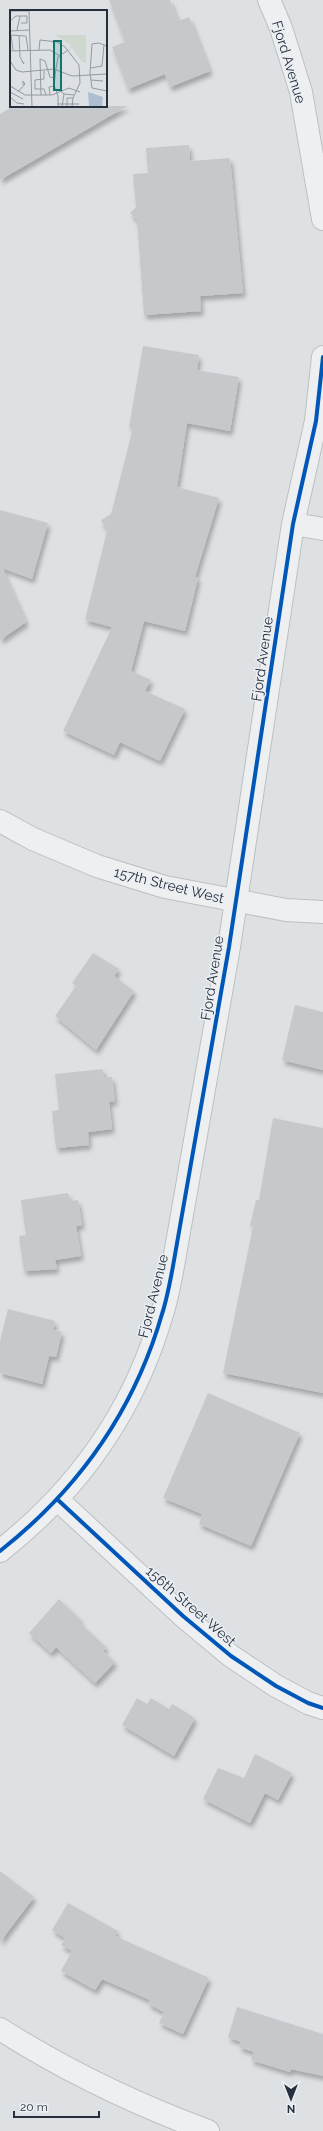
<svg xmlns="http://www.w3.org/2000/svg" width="323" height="2131" font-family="Raleway,sans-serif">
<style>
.building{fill:#c6c9cc;filter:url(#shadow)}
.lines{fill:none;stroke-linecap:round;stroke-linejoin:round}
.minor-casing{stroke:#bdbfc2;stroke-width:24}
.minor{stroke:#edeff0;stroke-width:22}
.cycleway-casing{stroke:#ebeff4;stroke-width:6}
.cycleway{stroke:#0057b8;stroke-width:4}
.labels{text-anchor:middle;stroke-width:3;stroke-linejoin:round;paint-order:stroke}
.street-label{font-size:14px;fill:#262f3c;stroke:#ebeff4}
.inset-road{fill:none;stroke:#949aa1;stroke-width:1}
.view{fill:#0f766e;fill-opacity:0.15;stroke:#0f766e;stroke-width:2}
.inset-edge{fill:none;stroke:#262f3c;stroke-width:2}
</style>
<defs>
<filter id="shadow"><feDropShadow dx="2.5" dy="4.5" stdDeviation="2" flood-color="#0004"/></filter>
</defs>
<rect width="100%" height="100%" fill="#dee1e4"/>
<!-- building -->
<path class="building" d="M109,0h61l8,21 11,-4 21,54 -40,16 -5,-13 -37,15 -16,-42 13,-5z
M14,106h113l-127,74v-66z
M189,145l1,16 40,-3 13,135 -43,3 1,15 -57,4 -7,-95 -7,-7 6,-6 -3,-33 15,-1 -2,-25z
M143,346l56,9 -2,15 42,7 -9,54 -43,-8 -10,64 42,11 -24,79 3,1 -13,53 -41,-10 -13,50 20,9 -6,11 40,18 -25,52 -40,-19 -6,13 -51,-24 49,-104 -27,-7 22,-89 -6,-11 10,-6 22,-86 -4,-1z
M0,510l48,13 -16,56 -30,-11 24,54 -26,18z
M93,953l26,16 -5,7 20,15 -38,59 -41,-34 21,-30 -4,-3z
M295,1005l28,7v58l-41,-10z
M103,1069l1,8h8l3,24 -6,1 3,27 -24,3 1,13 -33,3 -4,-37 7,-1 -4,-36z
M273,1118l50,10v265l-100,-20 30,-146 -3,-1 6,-26h3z
M68,1193l2,8 8,-1 4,25 -6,1 5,30 -26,4 2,9 -33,2 -5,-35 7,-1 -5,-35z
M8,1309l47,12 -2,9 9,2 -6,25 -7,-1 -7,28 -42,-11v-32z
M208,1393l92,40 -49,113 -52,-22 3,-10 -39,-16z
M59,1599l22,21 -2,2 27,25 -3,4 12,11 -20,21 -39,-36 -5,6 -22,-20z
M137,1698l10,6 4,-6 18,11 3,-5 23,14 -21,38 -52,-31z
M255,1754l37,19 -14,27 -13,-7 -15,30 -47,-24 15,-31 26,10z
M0,1871l34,26 -34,45z
M68,1903l50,28 -3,5 94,42 -26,56 -24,-11 5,-11 -16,-8 2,-4 -48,-21 -7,11 -34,-19 11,-20 -11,-6 4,-7 -13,-8z
M237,2007l86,27v42l-32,-7 -1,3 -39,-12 3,-8 -15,-5 2,-5 -13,-5z"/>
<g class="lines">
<defs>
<path id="minor" d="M269,0l12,28 20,64 22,127
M293,524l30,5
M0,821l33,18 64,27 68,21 121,23 37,2
M58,1500l125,116 48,40 45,30 32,17 15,5
M0,1551c80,-63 134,-140 162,-237 5,-15 8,-32 11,-48l56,-319 64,-423 23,-103 7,-64
M0,2029c66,42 135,75 208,102"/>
</defs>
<!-- minor casing -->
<use href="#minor" class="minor-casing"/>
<!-- minor -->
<use href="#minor" class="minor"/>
<defs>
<path id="cycleway" d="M58,1500l125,116 48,40 45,30 32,17 15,5
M0,1551c80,-63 134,-140 162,-237 5,-15 8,-32 11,-48l56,-319 64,-423 23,-103 7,-64"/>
</defs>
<!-- cycleway casing -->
<use href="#cycleway" class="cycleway-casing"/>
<!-- cycleway -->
<use href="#cycleway" class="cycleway"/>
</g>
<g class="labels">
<!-- street labels -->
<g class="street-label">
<text transform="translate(289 62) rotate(73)" y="5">Fjord Avenue</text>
<text transform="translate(262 659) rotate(-82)" y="5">Fjord Avenue</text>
<text transform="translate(169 885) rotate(14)" y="5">157th Street West</text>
<text transform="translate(212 978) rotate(-81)" y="5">Fjord Avenue</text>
<text transform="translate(153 1296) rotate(-76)" y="5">Fjord Avenue</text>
<text transform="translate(191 1606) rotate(41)" y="5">156th Street West</text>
</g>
</g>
<!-- overview -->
<g transform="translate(10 10)">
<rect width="97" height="97" fill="#dee1e4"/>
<path d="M45,25h31v28l-4,-1 -10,-14 -3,2 2,-5z" fill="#cfd8cf"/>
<path d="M78,82l15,5 -1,10h-13z" fill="#acbecf"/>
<path class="inset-road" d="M19,0l3,97M0,1h19M0,11l6,-5h11v7h-6M7,20l3,-14M0,21l19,-1M0,25l16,1 2,14M1,25l2,15M9,25l1,22 4,7 -2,-3M97,36l-8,-3 -7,1 -2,29 2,15 15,3M29,40l1,-10 17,2 8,5 14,18 1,18 -7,15 -1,9M0,41l40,-1 10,6M0,51l6,9 6,2 32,-3 18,7 35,-2M81,58l11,-2 2,-21M34,61v8l-9,1v9h9l2,6M81,70l12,1M0,76l15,9h27l17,-7 11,4M51,81l3,3 10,1M0,82l13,7M8,82l7,-8 -2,-3v4M31,85l-1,-36 5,2 5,16 4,1M40,85l-1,-8 5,-1M0,87l7,6 7,1M48,94h21M48,97v-11l-4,-11 2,-17 2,-11 10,-7M52,97l2,-13M57,97v-9h6"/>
<path class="view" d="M44,31h7v49h-7z"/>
<rect width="97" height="97" class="inset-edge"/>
</g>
<!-- north arrow -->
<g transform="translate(291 2099) rotate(180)" stroke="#ebeff4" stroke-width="3" paint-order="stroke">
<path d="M0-3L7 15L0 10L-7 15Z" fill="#262f3c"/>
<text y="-6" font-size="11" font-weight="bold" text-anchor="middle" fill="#262f3c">N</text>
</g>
<!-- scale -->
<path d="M14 2111v6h85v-6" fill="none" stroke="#262f3c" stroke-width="2"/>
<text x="20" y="2111" font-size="12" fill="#262f3c" stroke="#ebeff4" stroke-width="3" paint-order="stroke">20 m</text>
</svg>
